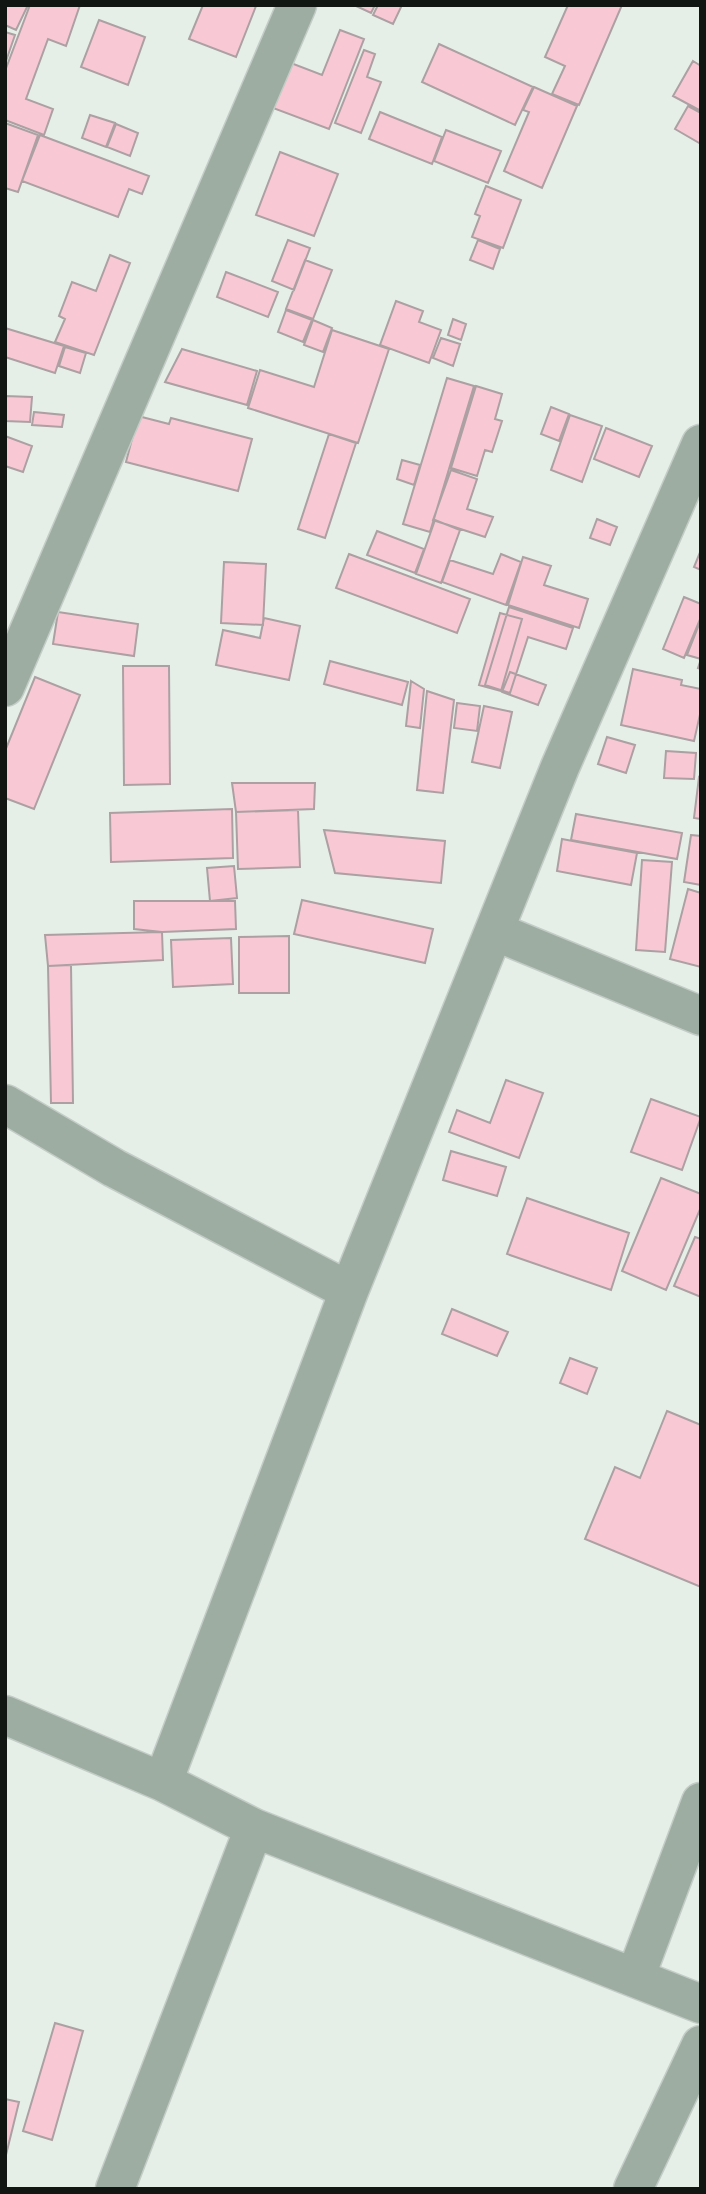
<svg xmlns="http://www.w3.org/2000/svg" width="706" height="2194" font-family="'Work Sans',sans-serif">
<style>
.building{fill:#f8c9d5;stroke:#aca0a3;stroke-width:2}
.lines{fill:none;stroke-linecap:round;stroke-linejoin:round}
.street-casing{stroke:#c3ccc6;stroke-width:41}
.street{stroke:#9dada1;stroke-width:38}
</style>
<rect width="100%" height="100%" fill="#e5efe8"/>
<!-- building -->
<path class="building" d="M5,5h23l-12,25 -11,-5z
M30,5h50l-14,41 -18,-7 -22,60 27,10 -9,26 -39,-15v-49z
M203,5l53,1 -20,51 -47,-18z
M354,5h21l-4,8z
M378,5h24l-9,19 -20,-9z
M568,5h54l-43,100 -27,-11 13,-28 -20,-9z
M99,20l46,17 -17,48 -47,-18z
M340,30l24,9 -35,90 -56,-21 18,-45 31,12z
M5,32l10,3 -10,29z
M439,44l94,43 -18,38 -93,-43z
M364,50l11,4 -8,23 14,5 -20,51 -26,-10z
M693,61l8,5v45l-28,-15z
M534,87l43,19 -35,82 -38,-17 25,-59 -6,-2z
M688,106l13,7v31l-26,-15z
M380,112l62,25 -10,27 -63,-25z
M90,115l25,8 -9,24 -24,-9z
M5,123l33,12 -20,57 -13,-4z
M116,124l22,9 -8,23 -23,-9z
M446,130l55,21 -13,32 -54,-22z
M40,135l109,41 -7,18 -13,-5 -11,28 -96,-36z
M280,152l58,22 -24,62 -58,-21z
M486,186l35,14 -18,48 -31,-11 8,-21 -5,-2z
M288,240l22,8 -16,42 -22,-9z
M478,240l22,9 -7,20 -23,-9z
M110,255l20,8 -36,92 -39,-13 10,-23 -6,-3 13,-34 24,9z
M305,260l27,10 -19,49 -27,-10z
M226,272l52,20 -10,25 -51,-20z
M396,301l27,10 -4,11 22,8 -12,33 -49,-18z
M286,310l26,10 -9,22 -25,-10z
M453,319l13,5 -5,16 -13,-5z
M313,320l19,8 -9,24 -19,-7z
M5,328l59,18 -9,27 -50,-16z
M332,330l57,19 -31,94 -110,-35 12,-38 54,17z
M441,338l19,6 -7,22 -20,-8z
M65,347l21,6 -6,20 -21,-7z
M182,349l75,22 -10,34 -82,-23z
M447,378l27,8 -44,146 -27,-8z
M476,386l26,8 -7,25 7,2 -10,31 -7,-2 -8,26 -26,-8z
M5,396l27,1 -2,25 -25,-1z
M551,407l18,7 -10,27 -18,-7z
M34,412l30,3 -2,12 -30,-2z
M570,415l32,11 -20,56 -31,-12z
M138,416l31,8 2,-6 81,21 -14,52 -112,-29z
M606,428l46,18 -13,31 -45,-18z
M329,434l27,9 -31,95 -27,-9z
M5,436l27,10 -9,26 -18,-6z
M402,460l18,5 -6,20 -17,-6z
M451,470l26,9 -10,30 26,8 -8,20 -52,-17z
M597,519l20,8 -7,18 -20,-7z
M435,520l25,10 -19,53 -25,-9z
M377,531l47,18 -9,24 -48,-18z
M701,550v20l-7,-3z
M349,554l121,45 -13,34 -121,-45z
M501,554l20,8 -15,43 -64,-23 8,-22 43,14z
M523,557l28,9 -7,19 44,14 -9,29 -71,-23z
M224,562l42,2 -3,61 -42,-2z
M684,597l17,7v13l-17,41 -21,-9z
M509,607l64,21 -7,21 -38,-12 -18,56 -25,-8z
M58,612l80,12 -4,32 -81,-12z
M500,613l22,6 -21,72 -22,-6z
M264,618l36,8 -11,54 -73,-15 7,-35 37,8z
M700,622h1v47l-3,-1 3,-9 -14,-4z
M330,661l78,21 -6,23 -78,-21z
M123,666h46l1,118 -46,1z
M633,669l49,11 -1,5 20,4v21l-7,31 -73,-16z
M510,672l36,13 -8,20 -36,-13z
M35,677l45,18 -46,114 -29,-11v-47z
M411,681l13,8 -4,39 -14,-2z
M427,691l27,9 -11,93 -26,-3z
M457,703l23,3 -3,25 -23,-3z
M484,706l28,6 -12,56 -28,-6z
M607,737l28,8 -9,28 -28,-9z
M666,751l30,2 -2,26 -30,-1z
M699,777l2,1v41l-7,-1z
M232,783h83l-1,26 -78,3z
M232,809l1,49 -122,4 -1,-49z
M298,810l2,57 -62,2 -2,-57z
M576,814l106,19 -5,26 -106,-19z
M324,830l121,11 -4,42 -106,-10z
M691,835l10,1v49l-17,-3z
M562,839l75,14 -6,32 -74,-14z
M642,860l30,2 -7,90 -29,-2z
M234,866l3,32 -27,3 -3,-33z
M688,889l13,4v74l-31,-8z
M302,900l131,29 -8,34 -131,-29z
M134,901h101l1,28 -74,3 -28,-3z
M162,932l1,28 -115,6 -3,-31z
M289,936v57h-50v-56z
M231,938l2,46 -60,3 -2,-47z
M71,965l2,138h-22l-3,-137z
M506,1080l37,13 -24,65 -70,-26 8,-22 33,13z
M651,1099l50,18 -19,53 -51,-18z
M451,1151l55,16 -9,29 -54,-16z
M661,1178l40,16v13l-35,83 -44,-19z
M527,1198l102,35 -18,57 -104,-36z
M695,1237l6,2v58l-27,-11z
M452,1309l56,23 -11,24 -55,-22z
M570,1358l27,10 -10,26 -27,-11z
M667,1411l34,14v162l-116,-48 30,-72 25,11z
M55,2023l28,8 -31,109 -29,-9z
M5,2099l14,3 -14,57z"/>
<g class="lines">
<defs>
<path id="street" d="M5,687l292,-682
M494,931l207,85
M5,1104l109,64 235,123
M5,1715l158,67 91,46 447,176
M163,1782l186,-491 211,-524 141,-323
M635,1978l66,-176
M115,2189l139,-361
M633,2189l68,-144"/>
</defs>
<!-- street casing -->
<use href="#street" class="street-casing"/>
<!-- street -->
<use href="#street" class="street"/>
</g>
<!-- border -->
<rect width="706" height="2194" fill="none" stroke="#121613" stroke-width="14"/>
</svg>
